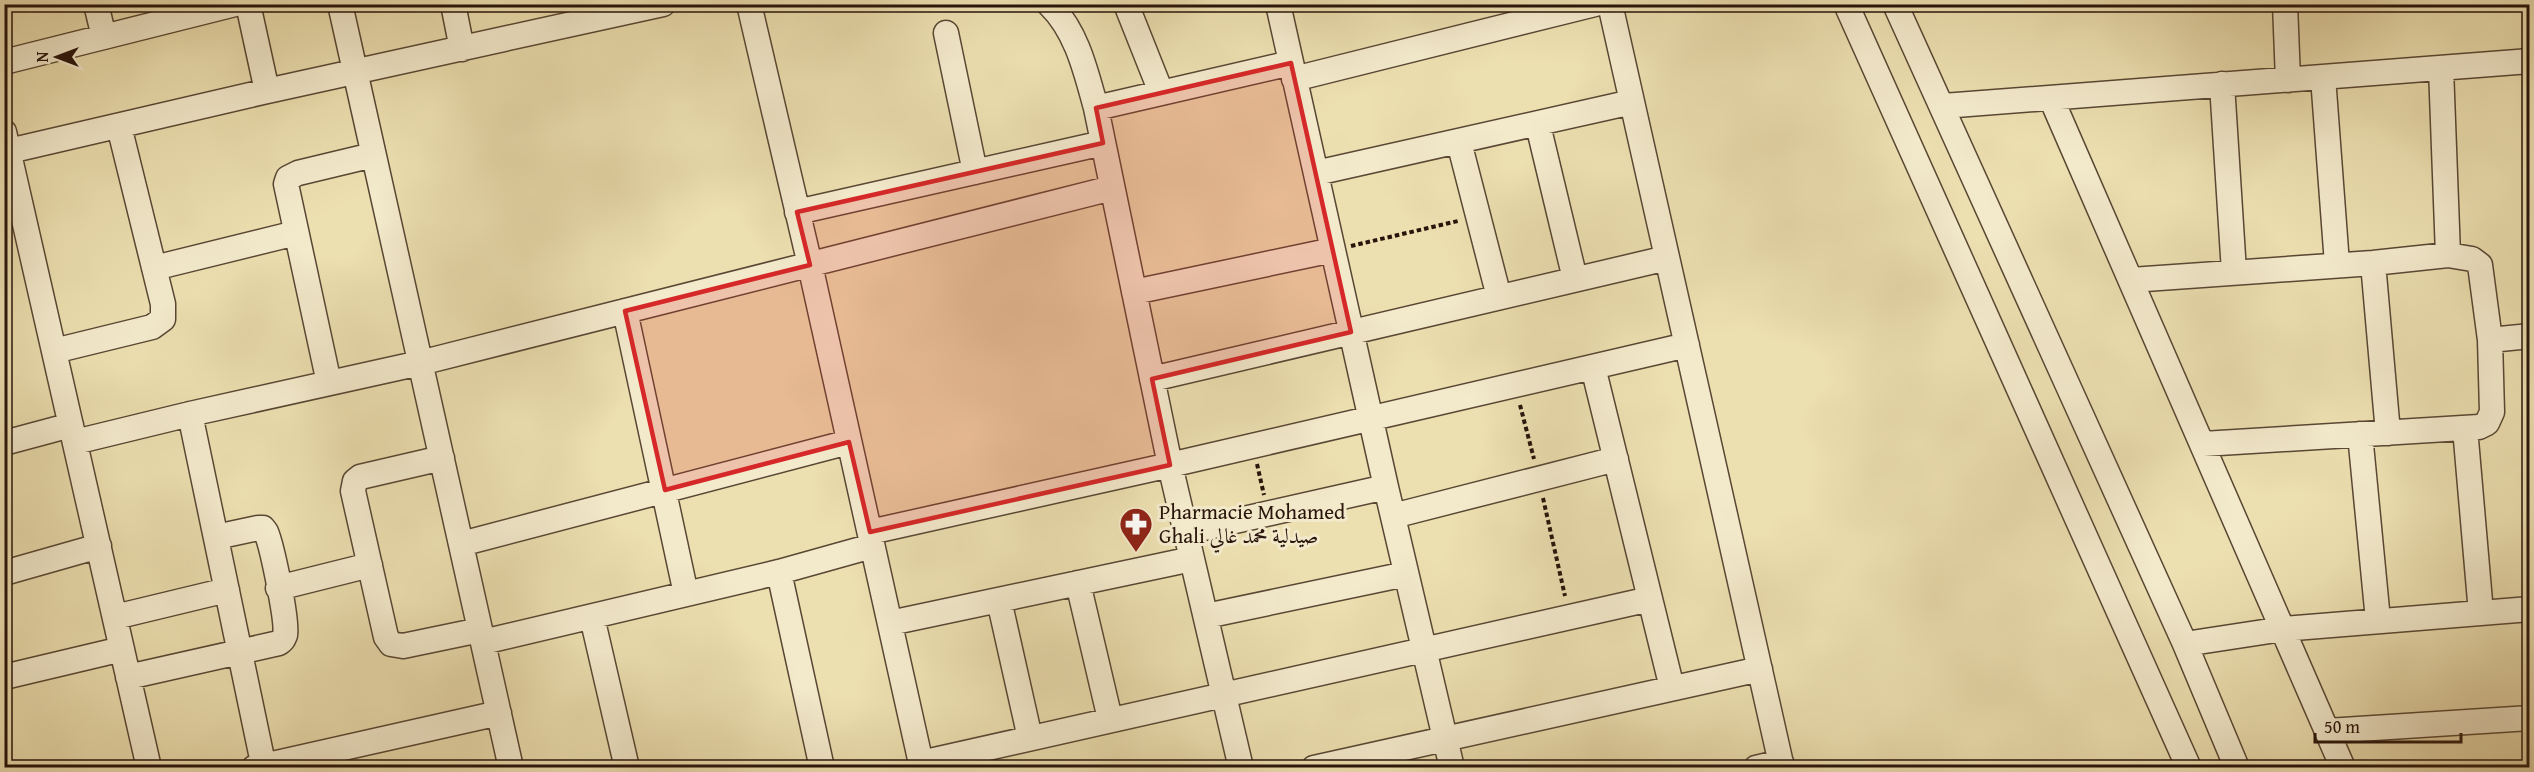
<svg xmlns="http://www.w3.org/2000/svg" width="2534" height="772" font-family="'Gentium Book Plus',Amiri,serif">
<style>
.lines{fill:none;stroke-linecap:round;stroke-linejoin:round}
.minor-casing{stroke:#594734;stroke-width:27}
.path{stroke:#28140b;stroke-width:4;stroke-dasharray:4.5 3;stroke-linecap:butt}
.minor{stroke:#f3eacc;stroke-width:24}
.marked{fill:#d62828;fill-opacity:0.2;stroke:#d62828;stroke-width:4.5;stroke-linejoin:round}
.labels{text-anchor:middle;stroke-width:6;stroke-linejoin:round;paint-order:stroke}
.poi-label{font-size:21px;fill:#28140b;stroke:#f3eacc;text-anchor:start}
</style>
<rect width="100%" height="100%" fill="#ecdfb0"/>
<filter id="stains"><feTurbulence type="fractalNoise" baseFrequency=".00333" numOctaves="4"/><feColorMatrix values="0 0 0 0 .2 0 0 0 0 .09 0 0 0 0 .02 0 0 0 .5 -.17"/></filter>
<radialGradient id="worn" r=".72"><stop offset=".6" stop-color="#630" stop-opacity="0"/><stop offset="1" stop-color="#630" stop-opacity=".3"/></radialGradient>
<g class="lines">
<defs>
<path id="minor" d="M96,4l8,33
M248,4l19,87
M340,4l171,764
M453,4l9,45
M749,4l61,261 112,503
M1049,4c28,27 37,68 47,104l74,357 71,303
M1126,4l35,88
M1278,4l108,483 66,281
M1610,4l172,764
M1846,4l343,764
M1895,4l290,640 52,124
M2285,4l3,76
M946,33l29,139
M4,62l231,-58
M2441,68l7,187
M2323,77l14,187
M1294,79l301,-75
M2222,84l12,188
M2051,98l292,670
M1943,106l587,-45
M1096,108l195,-45
M1538,125l37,154
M4,132l145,636
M1459,142l40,155
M9,151l258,-60 396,-87
M1316,173l316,-71
M797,212l306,-69
M2373,263l15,170
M154,268l142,-35
M2131,280l242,-17 75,-8 24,4 8,6 10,75 2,72 -5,11 -8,4 -276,17
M1134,292l199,-42
M625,311l61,283
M2490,340l40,-4
M54,351l98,-24 11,-8v-15l-44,-178
M1593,367l79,321
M1152,379l515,-121
M329,383l-43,-199 2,-6 10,-5 75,-18
M190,414l74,354
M2465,428l16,185
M2360,434l18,186
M75,442l115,-28 230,-51 692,-175
M4,443l67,-18
M442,458l-82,19 -5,4 -2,10 33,146 5,7 12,2 77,-16
M1393,516l223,-57
M870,532l300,-67 517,-120
M1186,532l200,-45
M461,544l388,-102
M779,572l43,196
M4,573l95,-27
M1078,583l32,136
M278,588l92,-23
M999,600l31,138
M1206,616l200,-42
M115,617l112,-27
M592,617l35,151
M890,623l302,-64
M483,642l296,-70 93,-26
M2185,644l98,-15 247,-20
M4,677l118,-28
M128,677l151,-34c4,-3 4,-3 6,-8 3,-13 -13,-89 -19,-103l-3,-4h-5l-42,9
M2327,731l203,-13
M921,763l729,-164
M254,768l245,-55
M1314,768l446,-99
M1756,768l25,-6"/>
</defs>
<!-- minor casing -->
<use href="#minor" class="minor-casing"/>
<!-- path -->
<path class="path" d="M1351,246l107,-25
M1520,405l14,54
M1257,464l7,31
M1543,498l22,98"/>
<!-- minor -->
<use href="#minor" class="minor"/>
</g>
<!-- marked area -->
<path class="marked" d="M1291,63l60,269 -199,47 18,86 -300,67 -21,-90 -184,48 -40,-179 185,-46 -13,-53 306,-69 -7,-35z"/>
<!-- icons -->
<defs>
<symbol id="pharmacy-pin" viewBox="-11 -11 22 30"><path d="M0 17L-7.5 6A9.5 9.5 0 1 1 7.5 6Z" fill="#8f2418" stroke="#f3eacc"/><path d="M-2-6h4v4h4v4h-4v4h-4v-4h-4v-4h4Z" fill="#fff"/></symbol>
</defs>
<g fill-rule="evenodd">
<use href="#pharmacy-pin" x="1117" y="505" width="38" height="52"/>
</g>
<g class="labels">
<!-- poi labels -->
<g class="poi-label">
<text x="1159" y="519">Pharmacie Mohamed<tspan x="1159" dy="24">Ghali صيدلية محمد غالي</tspan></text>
</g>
</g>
<!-- margin -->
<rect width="2534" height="772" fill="none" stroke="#ecdfb0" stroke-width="24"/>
<rect x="6" y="6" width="2522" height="760" fill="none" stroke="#28140b" stroke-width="3"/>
<rect x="12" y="12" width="2510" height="748" fill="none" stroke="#28140b" stroke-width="1.5"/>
<!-- north arrow -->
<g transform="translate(57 57) rotate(270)" stroke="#f3eacc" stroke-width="4.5" paint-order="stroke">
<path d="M0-4.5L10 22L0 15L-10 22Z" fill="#28140b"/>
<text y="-9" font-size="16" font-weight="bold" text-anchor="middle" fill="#28140b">N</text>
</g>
<!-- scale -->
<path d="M2315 733v9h146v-9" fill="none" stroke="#28140b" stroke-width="3"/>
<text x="2324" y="733" font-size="18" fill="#28140b" stroke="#f3eacc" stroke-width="4.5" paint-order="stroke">50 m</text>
<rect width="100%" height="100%" filter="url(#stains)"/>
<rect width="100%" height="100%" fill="url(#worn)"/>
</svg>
